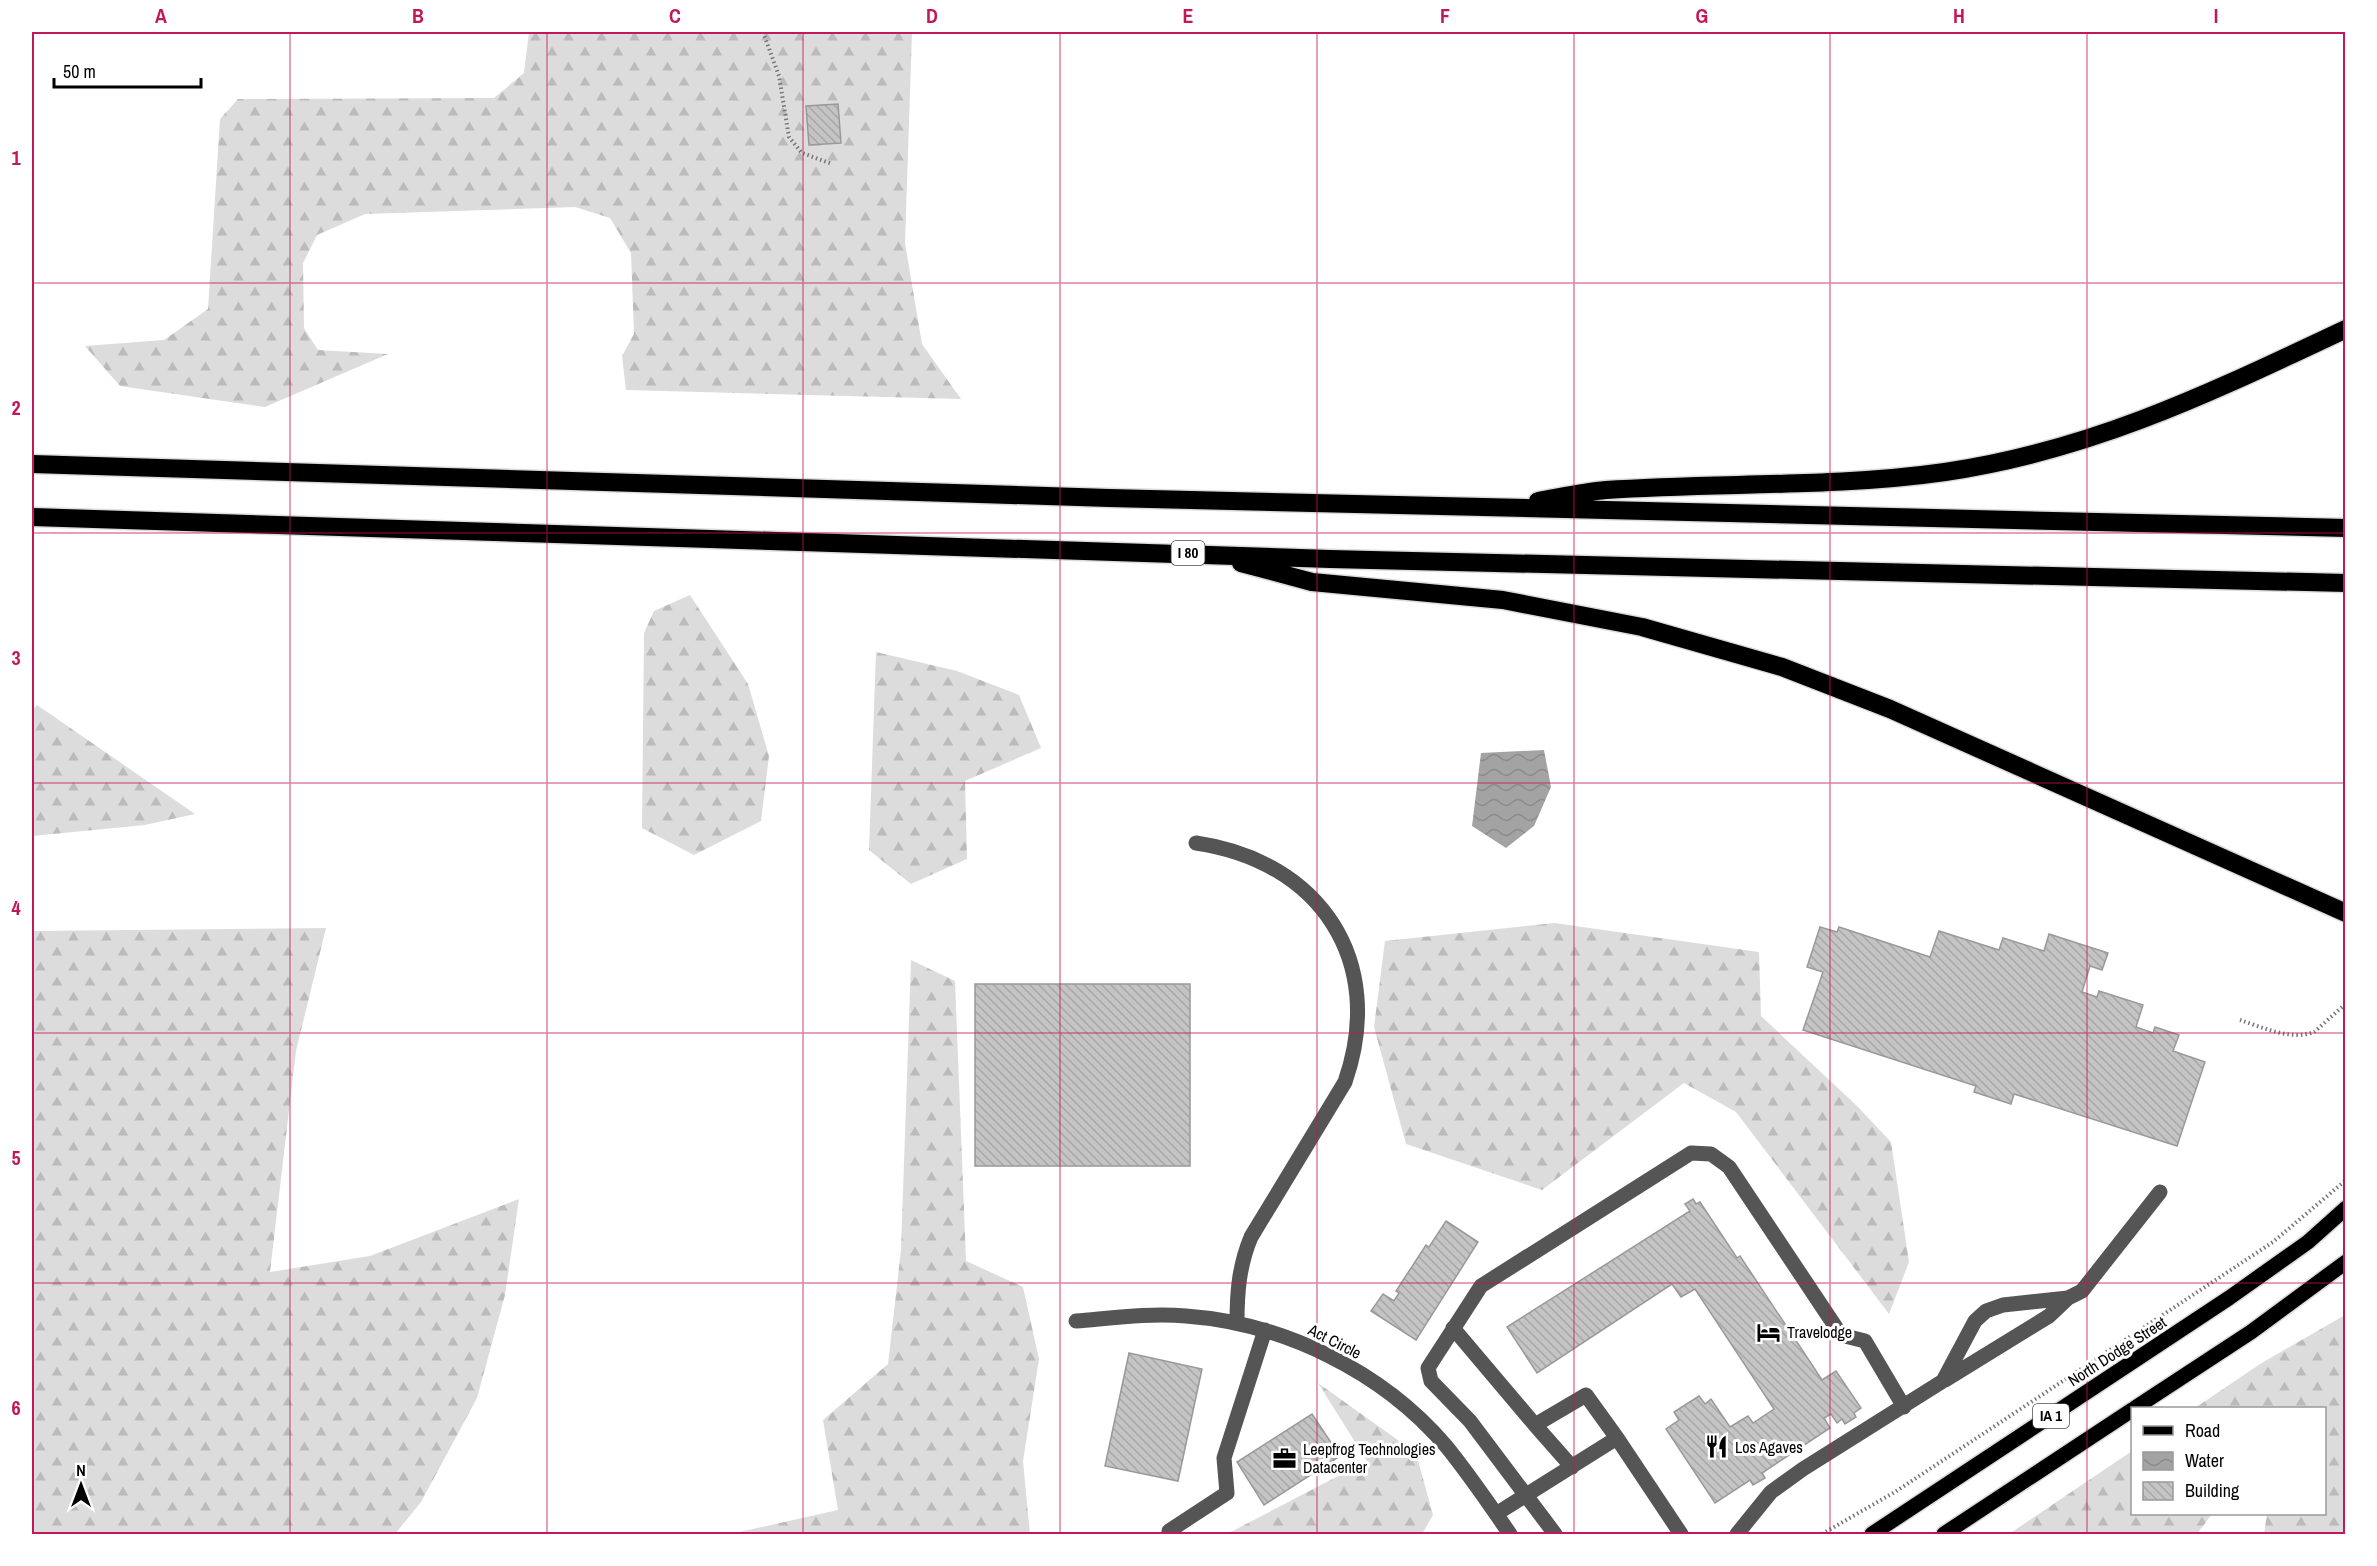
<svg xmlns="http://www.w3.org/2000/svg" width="2377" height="1566" font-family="'Archivo Narrow',sans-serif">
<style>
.forest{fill:url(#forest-firs)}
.water{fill:url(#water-waves)}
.building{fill:url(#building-back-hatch);stroke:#999;stroke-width:1.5}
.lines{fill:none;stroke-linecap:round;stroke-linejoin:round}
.major-casing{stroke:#dbdbdb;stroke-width:18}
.highway-casing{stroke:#dbdbdb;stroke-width:21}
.path{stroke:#777;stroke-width:4;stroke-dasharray:1.5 3;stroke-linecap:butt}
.minor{stroke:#555;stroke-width:15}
.major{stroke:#000;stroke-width:15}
.highway{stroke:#000;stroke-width:18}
.grid{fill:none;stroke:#c2185b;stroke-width:1.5;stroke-opacity:0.55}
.labels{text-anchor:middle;stroke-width:6;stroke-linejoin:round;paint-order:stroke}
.shield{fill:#fff;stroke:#4c4c4c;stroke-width:1.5}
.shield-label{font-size:15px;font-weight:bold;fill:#000}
.poi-label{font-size:16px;fill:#000;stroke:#fff;text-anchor:start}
.street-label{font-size:16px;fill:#000;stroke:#fff}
.neatline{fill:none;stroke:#c2185b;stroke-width:2}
.grid-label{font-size:20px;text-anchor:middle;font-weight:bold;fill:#c2185b}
</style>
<defs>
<pattern id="forest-firs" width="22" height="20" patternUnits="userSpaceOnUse" patternTransform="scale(1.5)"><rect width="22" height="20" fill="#dcdcdc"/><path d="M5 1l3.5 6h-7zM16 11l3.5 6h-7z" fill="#bbb"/></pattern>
<pattern id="water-waves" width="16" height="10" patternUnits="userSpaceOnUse" patternTransform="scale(1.5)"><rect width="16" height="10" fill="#a3a3a3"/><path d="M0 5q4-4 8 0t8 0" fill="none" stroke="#8b8b8b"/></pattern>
<pattern id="building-back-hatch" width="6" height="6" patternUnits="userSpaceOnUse" patternTransform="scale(1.5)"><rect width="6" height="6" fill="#c4c4c4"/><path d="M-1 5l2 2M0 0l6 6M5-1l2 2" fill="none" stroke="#a7a7a7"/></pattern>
</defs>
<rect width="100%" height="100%" fill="#fff"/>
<!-- forest -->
<path class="forest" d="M529,32h383l-7,211 17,101 39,55 -335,-9 -4,-34 12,-22 -3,-81 -21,-35 -35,-11 -210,7 -48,21 -14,28 1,65 14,22 70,4 -123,53 -145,-21 -35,-40 79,-6 44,-31 12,-190 18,-20 256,-1 30,-25z
M690,595l58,89 21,72 -8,65 -67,34 -52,-27 2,-195 10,-22z
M876,652l81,19 62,24 22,53 -76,33 2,78 -56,25 -42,-34z
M37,705l158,109 -50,11 -113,11v-125z
M1554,923l205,29 2,64 96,90 34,36 18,120 -20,52 -153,-202 -52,-29 -142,107 -136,-46 -32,-117 11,-86z
M326,928l-30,123 -26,221 100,-16 149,-57 -14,96 -28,103 -56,104 -26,32h-363v-603z
M911,960l44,21 11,280 57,26 16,72 -16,102 7,73h-317l22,-1 103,-23 -15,-90 65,-56 13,-114z
M2345,1315v219h-81l3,-20h57v-106h-129l65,-44z
M1318,1383l98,70 17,62 -11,19h-195l140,-73z
M2132,1451v63h80l-15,20h-188z"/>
<!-- water -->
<path class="water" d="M1544,750l7,37 -17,39 -28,22 -34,-22 9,-73z"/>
<!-- building -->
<path class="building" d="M838,104l3,39 -32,2 -3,-39z
M1820,927l17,5 2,-5 91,30 9,-26 60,19 4,-12 41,13 5,-17 59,19 -6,17 -12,-4 -8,26 15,5 2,-6 44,14 -7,22 17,6 2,-6 24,8 -6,16 32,11 -28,84 -163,-52 -3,10 -37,-12 2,-6 -173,-56 20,-58 -16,-5z
M975,984h215v182h-215z
M1693,1199l3,5 4,-2 37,56 3,-2 82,124 14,-9 25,37 -7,5 2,4 -11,7 -3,-5 -5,4 -6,-9 -7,4 6,10 -68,45 3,5 -12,7 -3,-5 -35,23 -49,-74 13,-9 -5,-8 25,-16 6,8 6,-5 19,28 18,-11 5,7 21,-14 -79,-120 -14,8 -9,-13 -135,89 -30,-46 183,-116 -5,-7z
M1446,1221l32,21 -62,98 -45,-29 12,-17 11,7 5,-8 -3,-2 30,-46 3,2z
M1129,1353l73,16 -24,112 -73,-15z
M1312,1414l28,42 -76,49 -27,-43z"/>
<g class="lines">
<defs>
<path id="major" d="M2135,1408l116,-76 95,-70
M1872,1534l357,-236 79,-56 38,-34
M1944,1534l188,-124"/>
<path id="highway" d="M32,464l1077,34 1237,30
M1538,501c23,-4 45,-9 68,-11 113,-8 227,-2 339,-18 149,-22 267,-80 401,-143
M32,517l1298,42 1016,24
M1241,563l71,19 191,18 139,27 140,40 108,42 456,204"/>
</defs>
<!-- major casing -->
<use href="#major" class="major-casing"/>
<!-- highway casing -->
<use href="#highway" class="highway-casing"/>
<!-- path -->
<path class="path" d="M763,32l16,44 10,61 13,16 30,11
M2240,1020c22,7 51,21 74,12 2,-1 25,-23 32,-28
M1822,1534l73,-42 378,-250 73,-62"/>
<!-- minor -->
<path class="minor" d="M1196,843c124,18 191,118 149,239l-94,155c-12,29 -14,55 -14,86
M1076,1321c37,-3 73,-8 110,-5 97,7 196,55 260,130 23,28 43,58 64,88
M1453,1328l82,97
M1945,1380l104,-64 19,-18
M1572,1467l-37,-42 51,-30 31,43
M1496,1514l121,-76 64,96
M1169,1531l58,-38 -3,-35 41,-128
M1555,1534l-85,-113 -39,-40 -3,-13 53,-82 210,-133 20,1 18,13 112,168 24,6 39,66
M1737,1534l34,-42 32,-23 140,-88 32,-60 11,-10 17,-6 65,-7 14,-7 78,-99"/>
<!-- major -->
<use href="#major" class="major"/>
<!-- highway -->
<use href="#highway" class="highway"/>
</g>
<!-- grid -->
<path class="grid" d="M290,32v1502M547,32v1502M803,32v1502M1060,32v1502M1317,32v1502M1574,32v1502M1830,32v1502M2087,32v1502M32,283h2314M32,533h2314M32,783h2314M32,1033h2314M32,1283h2314"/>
<!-- icons -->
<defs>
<symbol id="hotel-bare" viewBox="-9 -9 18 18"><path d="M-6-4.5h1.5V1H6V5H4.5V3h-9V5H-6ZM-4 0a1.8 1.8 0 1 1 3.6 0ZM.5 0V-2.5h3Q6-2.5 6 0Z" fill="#000" stroke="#fff" stroke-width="2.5" paint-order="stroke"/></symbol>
<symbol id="restaurant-bare" viewBox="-9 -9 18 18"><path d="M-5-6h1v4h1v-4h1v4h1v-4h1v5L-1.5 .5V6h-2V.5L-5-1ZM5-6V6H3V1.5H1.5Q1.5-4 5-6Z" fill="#000" stroke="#fff" stroke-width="2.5" paint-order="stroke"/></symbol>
<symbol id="office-bare" viewBox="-9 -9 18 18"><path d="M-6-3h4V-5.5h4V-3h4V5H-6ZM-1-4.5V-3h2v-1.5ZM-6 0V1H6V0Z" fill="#000" stroke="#fff" stroke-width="2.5" paint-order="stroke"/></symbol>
</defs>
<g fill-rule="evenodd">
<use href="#hotel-bare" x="1752" y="1316" width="33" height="33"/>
<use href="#restaurant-bare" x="1700" y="1430" width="33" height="33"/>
<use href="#office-bare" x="1268" y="1442" width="33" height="33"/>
</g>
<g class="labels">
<!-- shield labels -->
<g class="shield">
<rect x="1171.5" y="541" width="33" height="24" rx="4.5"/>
<rect x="2033" y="1404" width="36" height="24" rx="4.5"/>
</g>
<g class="shield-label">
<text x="1188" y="558">I 80</text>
<text x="2051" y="1421">IA 1</text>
</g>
<!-- poi labels -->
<g class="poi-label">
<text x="1787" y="1338">Travelodge</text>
<text x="1735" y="1453">Los Agaves</text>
<text x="1303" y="1455">Leepfrog Technologies<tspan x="1303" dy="18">Datacenter</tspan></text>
</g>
<!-- street labels -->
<g class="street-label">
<text transform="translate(1335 1341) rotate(27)" y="6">Act Circle</text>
<text transform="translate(2117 1351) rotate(-33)" y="6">North Dodge Street</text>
</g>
</g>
<!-- border -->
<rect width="2377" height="1566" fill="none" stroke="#ffffff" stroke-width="66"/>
<!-- legend -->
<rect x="2131" y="1407" width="195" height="108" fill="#ffffff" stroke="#999999" stroke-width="1.5"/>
<rect x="2143" y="1426" width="30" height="9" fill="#000000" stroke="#999999" stroke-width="1.5"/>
<text x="2185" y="1437" font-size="18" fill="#000000">Road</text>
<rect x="2143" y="1452" width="30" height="18" fill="url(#water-waves)" stroke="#999999" stroke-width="1.5"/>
<text x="2185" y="1467" font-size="18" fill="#000000">Water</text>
<rect x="2143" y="1482" width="30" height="18" fill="url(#building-back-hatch)" stroke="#999999" stroke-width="1.5"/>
<text x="2185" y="1497" font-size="18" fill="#000000">Building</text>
<!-- north arrow -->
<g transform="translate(81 1485)" stroke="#ffffff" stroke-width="4.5" paint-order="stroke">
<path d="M0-4.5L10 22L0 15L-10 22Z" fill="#000000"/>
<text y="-9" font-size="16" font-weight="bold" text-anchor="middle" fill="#000000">N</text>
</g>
<!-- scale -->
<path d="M54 78v9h147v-9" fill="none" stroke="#000000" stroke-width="3"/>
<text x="63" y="78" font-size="18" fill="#000000" stroke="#ffffff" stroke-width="4.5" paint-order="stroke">50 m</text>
<rect x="33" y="33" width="2311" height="1500" class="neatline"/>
<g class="grid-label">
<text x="161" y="23">A</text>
<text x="418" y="23">B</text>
<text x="675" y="23">C</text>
<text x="932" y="23">D</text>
<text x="1188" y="23">E</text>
<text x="1445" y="23">F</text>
<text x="1702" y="23">G</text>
<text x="1959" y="23">H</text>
<text x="2216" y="23">I</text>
<text x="16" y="165">1</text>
<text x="16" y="415">2</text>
<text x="16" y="665">3</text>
<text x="16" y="915">4</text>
<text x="16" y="1165">5</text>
<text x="16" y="1415">6</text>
</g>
</svg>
